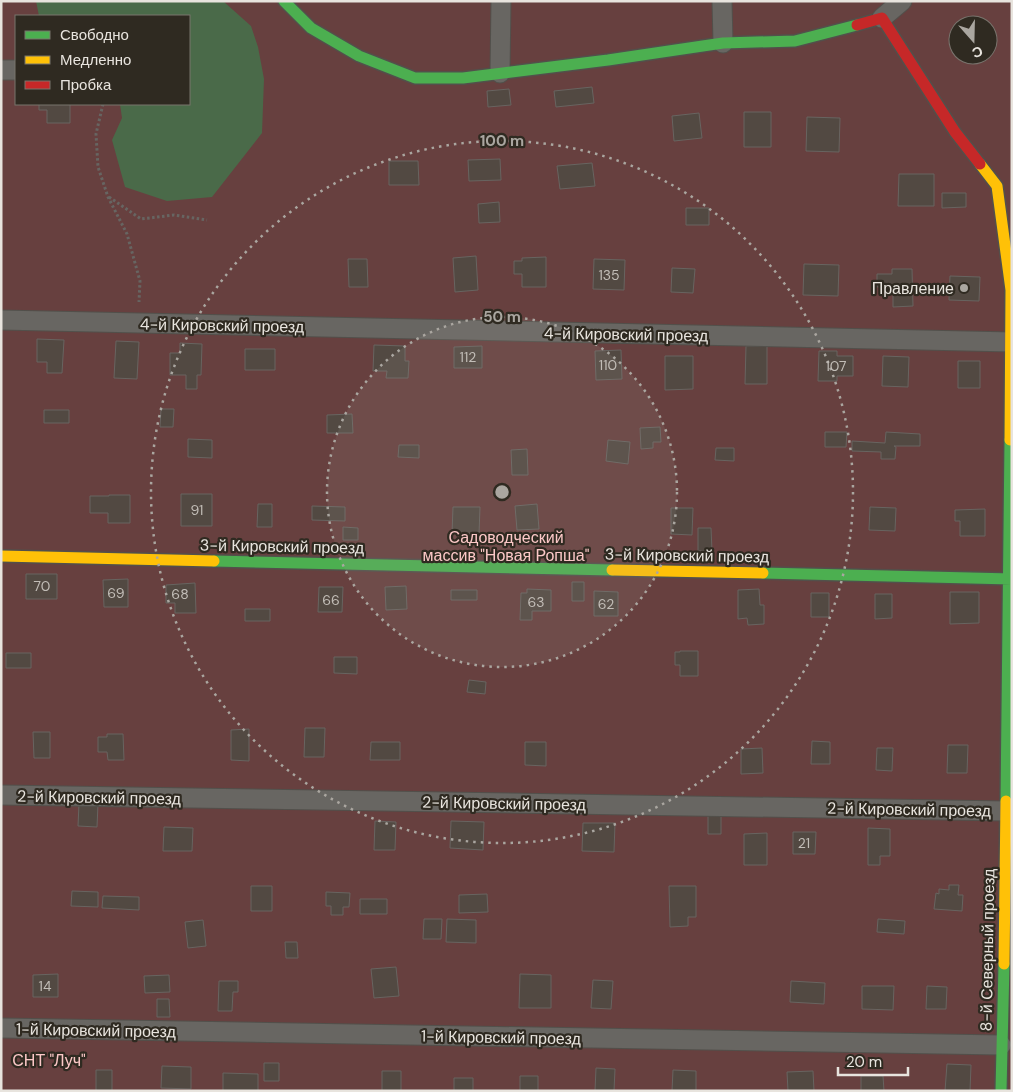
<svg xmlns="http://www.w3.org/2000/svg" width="1013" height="1092" font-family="'DM Sans',sans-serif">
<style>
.green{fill:#67403f;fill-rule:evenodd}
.water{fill:#4a6a49}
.building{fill:#524942;stroke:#686460}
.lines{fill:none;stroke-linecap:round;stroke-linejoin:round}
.street-casing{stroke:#52504b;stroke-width:21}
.fast-casing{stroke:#52504b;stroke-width:14}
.slow-casing{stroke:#52504b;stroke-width:14}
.jam-casing{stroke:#52504b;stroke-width:14}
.path{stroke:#676562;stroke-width:3;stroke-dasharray:2.5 2.5;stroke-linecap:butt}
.street{stroke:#686662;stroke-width:19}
.fast{stroke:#4caf50;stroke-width:11}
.slow{stroke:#ffc107;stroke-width:11}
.jam{stroke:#c62828;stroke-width:11}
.ring{fill:none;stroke:#aaa6a0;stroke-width:2.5;stroke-dasharray:2.5 5}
.poi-dot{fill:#aaa6a0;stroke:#2f2a21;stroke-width:2}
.labels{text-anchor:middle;stroke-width:4.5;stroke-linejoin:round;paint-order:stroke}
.number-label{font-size:14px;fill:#c2bdb7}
.poi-label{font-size:16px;fill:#e8e4de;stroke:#2f2a21;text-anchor:end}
.street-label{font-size:16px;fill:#e8e4de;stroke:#2f2a21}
.park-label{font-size:16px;fill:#fcc8c7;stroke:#2f2a21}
.centre{fill:#aaa6a0;stroke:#2f2a21;stroke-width:2.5}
.ring-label{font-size:15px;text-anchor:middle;font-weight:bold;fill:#aaa6a0;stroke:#2f2a21;stroke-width:4.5;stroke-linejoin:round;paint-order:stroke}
</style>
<rect width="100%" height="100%" fill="#36332e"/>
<!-- green -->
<path class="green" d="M1,1h1011v1090h-1011zM16,16h173v88h-173zM958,25h30v30h-30z"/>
<!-- water -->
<path class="water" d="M36,1h187l28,25 7,21 6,32 -2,54 -50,64 -45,4 -42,-14 -13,-47 10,-22 -2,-14h69v-88h-150z"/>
<!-- building -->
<path class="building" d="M592,87l2,16 -38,4 -2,-16z
M509,89l2,16 -23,2 -1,-16z
M39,104h31v19h-23v-13h-8z
M744,112h27v35h-27z
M699,113l3,25 -28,3 -2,-25z
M807,117l33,1 -1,34 -33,-1z
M500,159l1,21 -32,1 -1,-21z
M389,161h29l1,24h-30z
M592,163l3,23 -35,3 -3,-23z
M899,174h35v32h-36z
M942,193h24v14l-24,1z
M499,202l1,20 -21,1 -1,-19z
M686,208h23v17h-23z
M476,256l2,34 -23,2 -2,-34z
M546,257v30h-24v-13h-8v-13h8v-3z
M348,259h19l1,28h-19z
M594,259l31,1 -1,30 -31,-1z
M804,264l35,1 -1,31 -35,-1z
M672,268l23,1 -2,24 -22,-1z
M892,269h20l1,37 -20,1v-21l-16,1v-13h15z
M950,276l30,1 -1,24 -30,-1z
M37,339l27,1 -2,33h-15v-11h-10z
M116,341l23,1 -2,37 -23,-1z
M180,343l22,1 -1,31h-4v14h-11v-14h-16v-22h10z
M374,345l31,1v15h4l-1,17h-22l1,-7h-14z
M482,346v22h-28v-21z
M746,346h21v38h-22z
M245,349h30v21h-30z
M621,350l1,29 -26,1 -1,-29z
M819,351h18v5h16v20h-16v5h-19z
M665,356h28v33l-28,1z
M883,356l26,1 -1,30 -26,-1z
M958,361h22v27h-22z
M161,409h13l-1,18h-13z
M44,410h25v13h-25z
M352,414l1,19h-26v-18z
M660,427l1,15h-8v6l-12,1 -1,-21z
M825,432h22l-1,15h-21z
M886,432l34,2v12h-26l2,1 -1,12h-14v-7l-29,-1v-10l33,2z
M188,439l24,1v18l-24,-1z
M608,440l22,2 -2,22 -22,-3z
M399,445h20v13l-21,-1z
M716,448h18v13l-19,-1z
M527,449l1,26h-16l-1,-25z
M181,494h31v32h-31z
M109,495h21v28h-22v-10h-18v-17h19z
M258,504h14v23h-15z
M537,504l2,25 -22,1 -2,-24z
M312,506l33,1v14l-33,-1z
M453,507h27l-1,27h-27z
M870,507l26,1 -1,23 -26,-1z
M671,508h22l-1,27 -21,-1z
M985,509v27h-25v-15h-5v-11z
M343,527l15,1v12h-15z
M698,528h13l1,23h-14z
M26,574h31v25h-31z
M128,579v28h-24l-1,-27z
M572,582h12v19h-12z
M195,583l1,30h-21v-10h-9v-18z
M406,586l1,23 -21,1 -1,-23z
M319,587h24l-1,25h-24z
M527,589l24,1v21h-19v9h-12l1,-27h6z
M759,589l1,16h4v19l-16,1 -1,-7 -9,1v-29z
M451,590h26v10h-26z
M594,591l24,1v24h-24z
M950,592h29v31l-29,1z
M811,593h18v24h-18z
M875,594h17v24l-17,1z
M245,609h25v12h-25z
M680,651h18v25h-18v-11h-5v-13h5z
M6,653h25v15h-25z
M334,657h23v17l-23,-1z
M469,680l17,2 -1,12 -18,-2z
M305,728h20l-1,29h-20z
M249,729v32l-18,-1v-30z
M33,732h17v26h-16z
M107,734h16l1,26h-16l-1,-8h-9v-15h9z
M812,741l18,1v22h-19z
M371,742h29v18h-30z
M525,742h21v24l-21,-1z
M948,745h20l-1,28h-20z
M762,748l1,25 -22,1v-25z
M877,748h16l-1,23 -16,-1z
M79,804h19l-1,23 -19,-1z
M708,815h13v19h-13z
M375,821l21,1 -1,28h-21z
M451,821l33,1 -1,28 -33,-2z
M583,823h32l-1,29 -32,-1z
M164,827l29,1 -1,23h-29z
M868,828l22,1v27h-10v9h-12z
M793,832h23l-1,22h-22z
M767,833v32h-23v-31z
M949,885h10l-1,10h5l-1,16 -28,-2 2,-16 3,1v-5l10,1z
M251,886h21v25h-21z
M669,886h27v31h-8v9l-18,1z
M72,891l26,1v15l-27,-1z
M326,892l24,1 -1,14h-6v8h-12v-9h-5z
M487,894l1,18 -29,1v-18z
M103,896l36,1v13l-37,-2z
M360,899h27v15h-27z
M424,919h18l-1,20h-18z
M447,919l29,1v23l-30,-1z
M878,919l27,2 -1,13 -27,-2z
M203,920l3,26 -18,2 -3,-26z
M285,942h12l1,16h-12z
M396,967l3,29 -25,2 -3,-29z
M58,974v23h-25v-22z
M520,974l31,1v33h-32z
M169,975l1,17 -25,1 -1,-17z
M593,980l20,1 -2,28 -20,-1z
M219,981h19v11h-5l-1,19h-14z
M791,981l34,2 -1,21 -34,-2z
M862,986h32l-1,24 -31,-1z
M927,986l20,1 -1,22h-20z
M157,999h12l1,18h-13z
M264,1063h15v18h-15z
M947,1064l24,1 -1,26h-25z
M162,1066l29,1v22l-30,-1z
M596,1068l19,1 -1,22h-19z
M96,1070h16v21h-16z
M673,1070l23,1v20h-24z
M382,1071h19v20h-19z
M813,1071l1,20h-26l-1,-19z
M223,1073l35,1v17h-35z
M520,1076h18v15h-18z
M861,1076h22l1,15h-23z
M454,1078h19v13h-19z"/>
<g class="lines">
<defs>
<path id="street" d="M722,1l1,42
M882,18l20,-17
M1,70h15
M500,73l1,-72
M1,320l1011,22
M1,795l1005,16
M1,1028l1000,17"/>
<path id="fast" d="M284,1l27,27 48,28 56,22h48l145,-18 115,-17 72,-2 62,-16
M214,561l398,9
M763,573l249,6
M1006,801l4,-361
M1001,1091l3,-127"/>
<path id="slow" d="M980,164l17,22 14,104 -1,150
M1,556l213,5
M612,570l151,3
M1004,964l2,-163"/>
<path id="jam" d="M857,25l25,-7 73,114 25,32"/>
</defs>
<!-- street casing -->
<use href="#street" class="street-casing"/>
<!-- fast casing -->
<use href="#fast" class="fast-casing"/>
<!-- slow casing -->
<use href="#slow" class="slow-casing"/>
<!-- jam casing -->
<use href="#jam" class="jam-casing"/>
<!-- path -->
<path class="path" d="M103,104l-7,30 2,33 10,30 19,37 13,47 -1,21
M109,197l32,22 33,-4 33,5"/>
<!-- street -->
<use href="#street" class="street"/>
<!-- fast -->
<use href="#fast" class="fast"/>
<!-- slow -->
<use href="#slow" class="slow"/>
<!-- jam -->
<use href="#jam" class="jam"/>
</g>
<!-- distance rings -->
<circle cx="502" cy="492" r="175" fill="#aaa6a0" fill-opacity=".12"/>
<g class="ring">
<circle cx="502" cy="492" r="175"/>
<circle cx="502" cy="492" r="351"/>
</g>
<!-- markers -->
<circle class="poi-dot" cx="964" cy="288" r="5"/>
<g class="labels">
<!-- number labels -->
<g class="number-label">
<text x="609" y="280">135</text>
<text x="468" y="362">112</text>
<text x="608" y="370">110</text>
<text x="836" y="371">107</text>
<text x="197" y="515">91</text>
<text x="42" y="591">70</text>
<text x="116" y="598">69</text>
<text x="180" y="599">68</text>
<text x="331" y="605">66</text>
<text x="536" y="607">63</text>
<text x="606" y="609">62</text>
<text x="804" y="848">21</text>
<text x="45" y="991">14</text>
</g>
<!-- poi labels -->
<g class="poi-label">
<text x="954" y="294">Правление</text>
</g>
<!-- street labels -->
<g class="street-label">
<text transform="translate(222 325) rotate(1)" y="6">4-й Кировский проезд</text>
<text transform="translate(626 334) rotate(1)" y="6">4-й Кировский проезд</text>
<text transform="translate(282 546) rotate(1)" y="6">3-й Кировский проезд</text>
<text transform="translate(687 555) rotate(1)" y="6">3-й Кировский проезд</text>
<text transform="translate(99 797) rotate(1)" y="6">2-й Кировский проезд</text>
<text transform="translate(504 803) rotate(1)" y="6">2-й Кировский проезд</text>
<text transform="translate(909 809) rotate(1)" y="6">2-й Кировский проезд</text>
<text transform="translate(987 950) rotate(-89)" y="6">8-й Северный проезд</text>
<text transform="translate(96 1030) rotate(1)" y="6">1-й Кировский проезд</text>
<text transform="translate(501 1037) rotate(1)" y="6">1-й Кировский проезд</text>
</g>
<!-- park labels -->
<g class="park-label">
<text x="506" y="543">Садоводческий<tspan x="506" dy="18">массив "Новая Ропша"</tspan></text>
<text x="49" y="1066">СНТ "Луч"</text>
</g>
</g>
<circle cx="502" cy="492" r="8" class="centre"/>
<g class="ring-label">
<text x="502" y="146">100 m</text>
<text x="502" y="322">50 m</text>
</g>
<!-- border -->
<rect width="1013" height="1092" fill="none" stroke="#e8e4de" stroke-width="5"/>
<!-- legend -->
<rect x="15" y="15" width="175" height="90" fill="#2f2a21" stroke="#79746d"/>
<rect x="25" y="31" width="25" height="8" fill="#4caf50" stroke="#79746d"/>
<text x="60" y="40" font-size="15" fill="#e8e4de">Свободно</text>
<rect x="25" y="56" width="25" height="8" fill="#ffc107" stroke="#79746d"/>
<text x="60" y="65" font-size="15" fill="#e8e4de">Медленно</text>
<rect x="25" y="81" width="25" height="8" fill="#c62828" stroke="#79746d"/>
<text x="60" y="90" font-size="15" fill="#e8e4de">Пробка</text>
<!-- north arrow -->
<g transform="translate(973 40) rotate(160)"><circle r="24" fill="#2f2a21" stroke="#79746d"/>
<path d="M0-4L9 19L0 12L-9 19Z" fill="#aaa6a0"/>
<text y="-8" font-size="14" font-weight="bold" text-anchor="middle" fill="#e8e4de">С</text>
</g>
<!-- scale -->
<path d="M838 1067v8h70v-8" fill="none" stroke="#e8e4de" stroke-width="2.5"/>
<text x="846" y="1067" font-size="15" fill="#e8e4de" stroke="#2f2a21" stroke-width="4" paint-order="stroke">20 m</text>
</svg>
